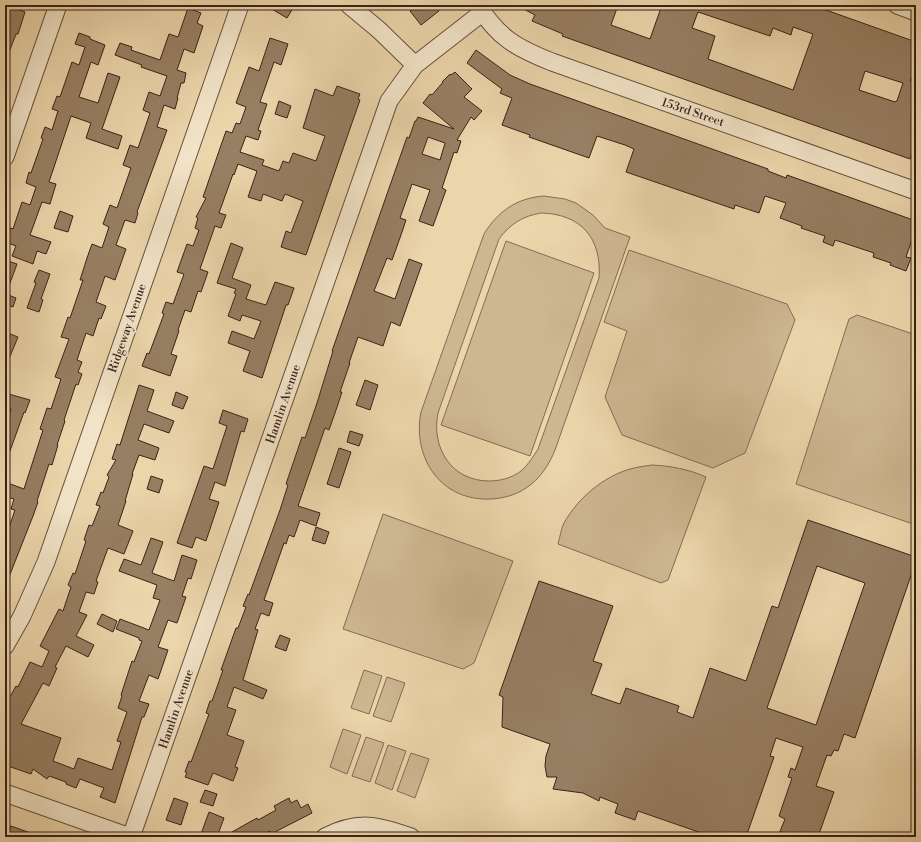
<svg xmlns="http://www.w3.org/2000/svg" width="921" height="842" font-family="'Libre Bodoni',serif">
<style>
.green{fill:#cdb791;stroke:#846c54;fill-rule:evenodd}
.building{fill:#977f63;stroke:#3b2217;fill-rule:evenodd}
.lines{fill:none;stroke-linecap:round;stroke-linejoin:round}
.minor-casing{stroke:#674f3c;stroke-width:19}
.minor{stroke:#f2e4c8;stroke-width:17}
.labels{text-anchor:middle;stroke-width:4;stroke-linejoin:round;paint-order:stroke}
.street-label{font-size:12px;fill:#3b2217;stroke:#f2e4c8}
</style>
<rect width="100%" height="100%" fill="#ebd5aa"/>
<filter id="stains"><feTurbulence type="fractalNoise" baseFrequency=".005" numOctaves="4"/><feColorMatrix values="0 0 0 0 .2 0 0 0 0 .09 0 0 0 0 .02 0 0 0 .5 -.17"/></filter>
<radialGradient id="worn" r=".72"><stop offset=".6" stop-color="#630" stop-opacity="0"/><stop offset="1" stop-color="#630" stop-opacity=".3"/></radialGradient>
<!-- green -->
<path class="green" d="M544,196l21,3 11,4 17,12 12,13 25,9 -75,213c-6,15 -15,29 -29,38 -10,7 -22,10 -34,11 -51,3 -80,-41 -71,-87l63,-178c14,-23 33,-36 60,-38zM541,213c40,1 61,25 58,65l-61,171c-5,8 -10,16 -17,22 -9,7 -21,10 -32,10 -38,0 -58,-34 -51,-68l61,-174c11,-15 24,-23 42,-26z
M506,241l88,32 -64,183 -89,-31z
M629,250l158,54 8,16 -50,133 -32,15 -91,-33 -17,-38 22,-66 -23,-9z
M857,315l59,20v190l-120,-41 53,-165z
M652,465c19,1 36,4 54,12l-38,103 -7,3 -103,-39c2,-7 3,-15 6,-21 14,-25 39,-46 66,-54 7,-2 15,-3 22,-4z
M383,514l130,47 -39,102 -11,6 -120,-40z
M364,670l18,6 -13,38 -18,-6z
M387,677l18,6 -14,39 -18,-6z
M343,729l18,6 -14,39 -17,-7z
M366,737l18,6 -14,39 -18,-6z
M388,745l18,6 -14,39 -17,-7z
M411,753l18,6 -14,39 -18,-7z"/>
<!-- building -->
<path class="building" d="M265,5h30l-8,13z
M418,5h17l4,6 -18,14 -11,-14z
M516,5h102l-7,20 39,14 12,-34h150l104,37v22l-6,17 5,1 -3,10h4v49l-6,18 -348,-123 1,-2 -31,-13 3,-6zM698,12l72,24 3,-8 18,7 2,-8 20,7 -20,56 -85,-31 7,-23 -23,-8zM865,71l38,12 -6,18h-1l-1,1 -36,-12z
M8,6l17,6 -7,22h-2l-10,26 -1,-1v-44z
M188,8l13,5 -4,10 6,3 -9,27 -10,-4 -7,21 9,3 -2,10h-3l-4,15h1l-3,11 -11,-4 -7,22 10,3 -30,82 1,1 -3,10 -10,-3 -9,25 10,4 -11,31 -10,-4 -9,26 10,4 -5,13 -2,-1 -6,18 -7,-3 -9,27 5,2 -4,10 4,2 -4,11 -2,-1 -12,36 1,1 -8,24h1l-6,20 -3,-1 -12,37 1,1 -5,14 -28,71v-48l10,-29 -4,-1 3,-10 -9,-3v-14l19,7 19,-59 -3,-1 7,-21 4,1 10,-30 -6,-2 14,-38 -8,-2 7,-20 2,1 13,-38h-3l7,-22 5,-14 10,4 7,-21 -6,-3 7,-19 7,3 14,-40 -8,-3 7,-20 8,3 12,-35 -7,-3 6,-18 11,4 7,-20 -26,-9 1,-2 -27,-10 5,-12 12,4 -1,3 29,10 9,-26 9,3z
M79,33l11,4v2l15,6 -7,20 -7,-3 -12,35 19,6 10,-30 12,4 -18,52 20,7 -4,13 -32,-11 5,-15 -20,-7 -22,66 7,2 -6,20 -8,-2 -12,33 21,7 -5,12 -9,-3 -4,13 -21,-8 4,-10 -11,-4 5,-14 3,1 9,-27 8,3 6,-18 -10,-4 3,-11 2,1 12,-34 -2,-1 4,-11 7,3 6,-19 -6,-2 5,-13 3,1 12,-35 7,3 6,-18 -10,-3z
M270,38l18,6 -7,21 -7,-3 -14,40 7,2 -9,26 3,1 -3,9 -12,-4 -6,16 24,8 -2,5 17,6 4,-10 6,2 4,-10 23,8 9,-25 -22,-8 12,-39 18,7 4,-10 23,8 -2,5 2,1 -54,155 -25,-8 5,-16 5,2 12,-32 -18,-7 -3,7 -19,-7 -2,7 -13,-4 9,-26 -19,-7 -4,11 -1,-1 -14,39 7,2 -5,13 -6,-2 -15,43 8,3 -7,20 -3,-1 -7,21 -6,-2 -7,20 1,1 -8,23 6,2 -7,20 -28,-10 5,-13 2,1 15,-40 -2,-1 4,-11 7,2 11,-30 -7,-2 10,-28 6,2 6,-16 -4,-2 3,-10 -2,-1 10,-19 -3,-1 23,-66 6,2 4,-10 4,1 6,-17 -10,-4 13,-36 10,4z
M476,50l34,25 20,9 238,85v2l18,7 1,-3 129,46v7l-10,29 5,1 -5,13 -16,-6 1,-2 -18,-6 1,-4 -39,-13 -2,6 -10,-4 2,-6 -24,-8 1,-2 -22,-8 6,-15 -21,-7 -6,17 -24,-8 -1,4 -108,-37 8,-23 -9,-4 -28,-9 -8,22 -60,-21 1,-2 -28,-10 10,-27 -12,-5 2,-4 -35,-26z
M455,72l17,17 -8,8 18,14 -8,9 -3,-3 -14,23 4,1 -4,12 -3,-1 -12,36 4,2 -13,36 -14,-5 11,-31 -18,-6 -12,34 6,2 -5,15 -9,25 -5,-2 -13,33 21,8 14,-40 13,5 -22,62 -9,-4 -8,24 -25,-9 -9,26h1l-10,29h2l-7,21 -6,17 -4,-2 -27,78 22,7 -4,13 -16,-6 -6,17 -5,-2 -3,9 -2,-1 -20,57 9,3 -4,13 -8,-3 -6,16 3,1 -15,50 24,10 -4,9 -29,-12 -7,20 9,3 -9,25 17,6 -9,26 3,1 -5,13 -20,-8 -5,12 -23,-8 2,-4 -2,-1 4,-11 2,1 18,-48 -3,-1 4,-12h2l11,-31h-2l15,-42h2l8,-21 -3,-1 5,-12 1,1 31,-85 8,-25 -2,-1 16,-47 3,1 12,-35 16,-52h-1l75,-214 2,1 6,-17h1l2,-4 36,12 -31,-26 7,-9 2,1 11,-13h-1l8,-8 1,1zM428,137l17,6 -5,17 -18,-6z
M279,101l12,5 -4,12 -12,-4z
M60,211l13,5 -5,16 -14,-4z
M231,243l12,5 -11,30 19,7 -5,14 20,6 9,-23 19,6 -6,17h-2l-24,73 -19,-7 7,-20 -22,-8 4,-12 22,8 7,-18 -19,-6 -2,6 -12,-5 8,-22 -2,-1 2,-4 -19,-6z
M5,260l12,4 -11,30 10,4 -3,9 -8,-3z
M39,270l11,4 -9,25 2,1 -4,12 -12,-4 9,-25 -2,-1z
M5,332l13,5 -12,29h-1z
M365,380l13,5 -8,25 -14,-5z
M139,385l15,5 -7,21 27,10 -5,12 -25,-9 -6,16 21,8 -4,12 -16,-5 -7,19h1l-8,27h1l-8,24 15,6 -9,23 -16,-6 -12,33 2,1 -4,12 -8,-2 -7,20 8,3 -11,21 18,9 -6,12 -22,-11 -11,21 2,1 -8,18 -6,-3 -22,41 40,14 -8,23 21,8 4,-11 34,12 9,-28 -4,-1 10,-29 -9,-4 4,-12 -1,-1 11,-34 2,1 8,-21 -3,-1v-2l-23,-9 4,-10 29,11 11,-30 -7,-2 4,-13 -38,-14 5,-12 17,6 10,-27 12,4 -11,31 22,8 8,-26 15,5 -6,19 -3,-1 -6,18 4,1 -9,26 -9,-3 -10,27 10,3 -10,29 -9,-4 -10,26 10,3 -5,13h-2l-27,86 -15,-6 4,-9 -24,-9 -4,9 -10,-4v-2l-17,-6 -2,3 -14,-10 -2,5 -26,-9v-59l11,-20 2,1 12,-25 12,5 7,-16 -9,-5 19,-37 4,2 8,-24 -3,-2 5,-12 2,1 11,-33 -2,-1 5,-15 3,1 8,-20 -4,-1 5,-13 2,1 6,-16 -2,-2 9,-15 -4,-1 5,-15 3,1z
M176,392l12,5 -5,12 -11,-4z
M5,393l25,7 -5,13 -1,-1 -18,50h-1v-37l6,-16 -6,-2z
M223,410l25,9 -4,13 -3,-1 -16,55 -10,-4 -6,17 10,3 -13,39 -10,-4 -4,11 -15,-5 27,-77 9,3 14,-43 -8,-3z
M350,431l13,4 -4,11 -12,-4z
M339,448l12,4 -12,36 -12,-4z
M151,476l12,4 -4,13 -12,-4z
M808,520l108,37v4l-61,177 -11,-4 -6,17 -4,-1 -3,6 -4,-1 -11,31 18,6 -15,42 -6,-2 -2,5h-25l-7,-3 6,-15 -6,-3 13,-38 -4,-1 3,-9 4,2 8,-23 -27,-9 -6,18 4,1 -28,80h-33l-75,-26 -3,9 -20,-7 3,-9 -18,-7 -1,4 -16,-8 -30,-4 4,-12h-10l-2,-11 1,-10 4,-12 -48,-17 1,-30 -4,-2 40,-114 74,25 -20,55 9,3 -11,30 29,10 6,-16 53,18 -2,6 16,6 17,-50 36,13 26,-75 6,2zM817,566l48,17 -49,142 -49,-17z
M316,527l13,5 -4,12 -13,-4z
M102,614l15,7 -4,11 -16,-8z
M280,635l10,4 -4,12 -11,-4z
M205,790l12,4 -4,12 -13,-4z
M174,798l14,5 -7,22 -15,-5z
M289,798l2,5 6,-3 4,8 7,-4 4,9 -41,21 -1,-3 -11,6h-36l34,-19 1,2 18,-10 -2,-4z
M209,812l15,6 -7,19h-7l-9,-3z
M11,826l28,10v1h-32z"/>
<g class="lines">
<defs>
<path id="minor" d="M349,5l30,25 36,35
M478,5c20,33 39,43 74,57l364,129
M897,5l19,7
M5,157l53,-152
M5,646l17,-30 24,-54 194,-557
M5,793l125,44
M131,837l258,-736 26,-36 68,-53
M325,837c33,-17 53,-12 86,0"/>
</defs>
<!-- minor casing -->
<use href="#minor" class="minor-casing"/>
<!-- minor -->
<use href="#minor" class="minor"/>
</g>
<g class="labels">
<!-- street labels -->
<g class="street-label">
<text transform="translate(693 112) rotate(19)" y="4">153rd Street</text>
<text transform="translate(127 328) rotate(-71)" y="4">Ridgeway Avenue</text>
<text transform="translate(283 404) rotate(-71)" y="4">Hamlin Avenue</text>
<text transform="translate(176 709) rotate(-71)" y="4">Hamlin Avenue</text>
</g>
</g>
<!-- margin -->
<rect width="921" height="842" fill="none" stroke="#ebd5aa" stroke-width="20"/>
<rect x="6" y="6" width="909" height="830" fill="none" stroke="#3b2217" stroke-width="2"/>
<rect x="10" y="10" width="901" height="822" fill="none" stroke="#3b2217"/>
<rect width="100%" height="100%" filter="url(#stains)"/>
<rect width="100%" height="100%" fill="url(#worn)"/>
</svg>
